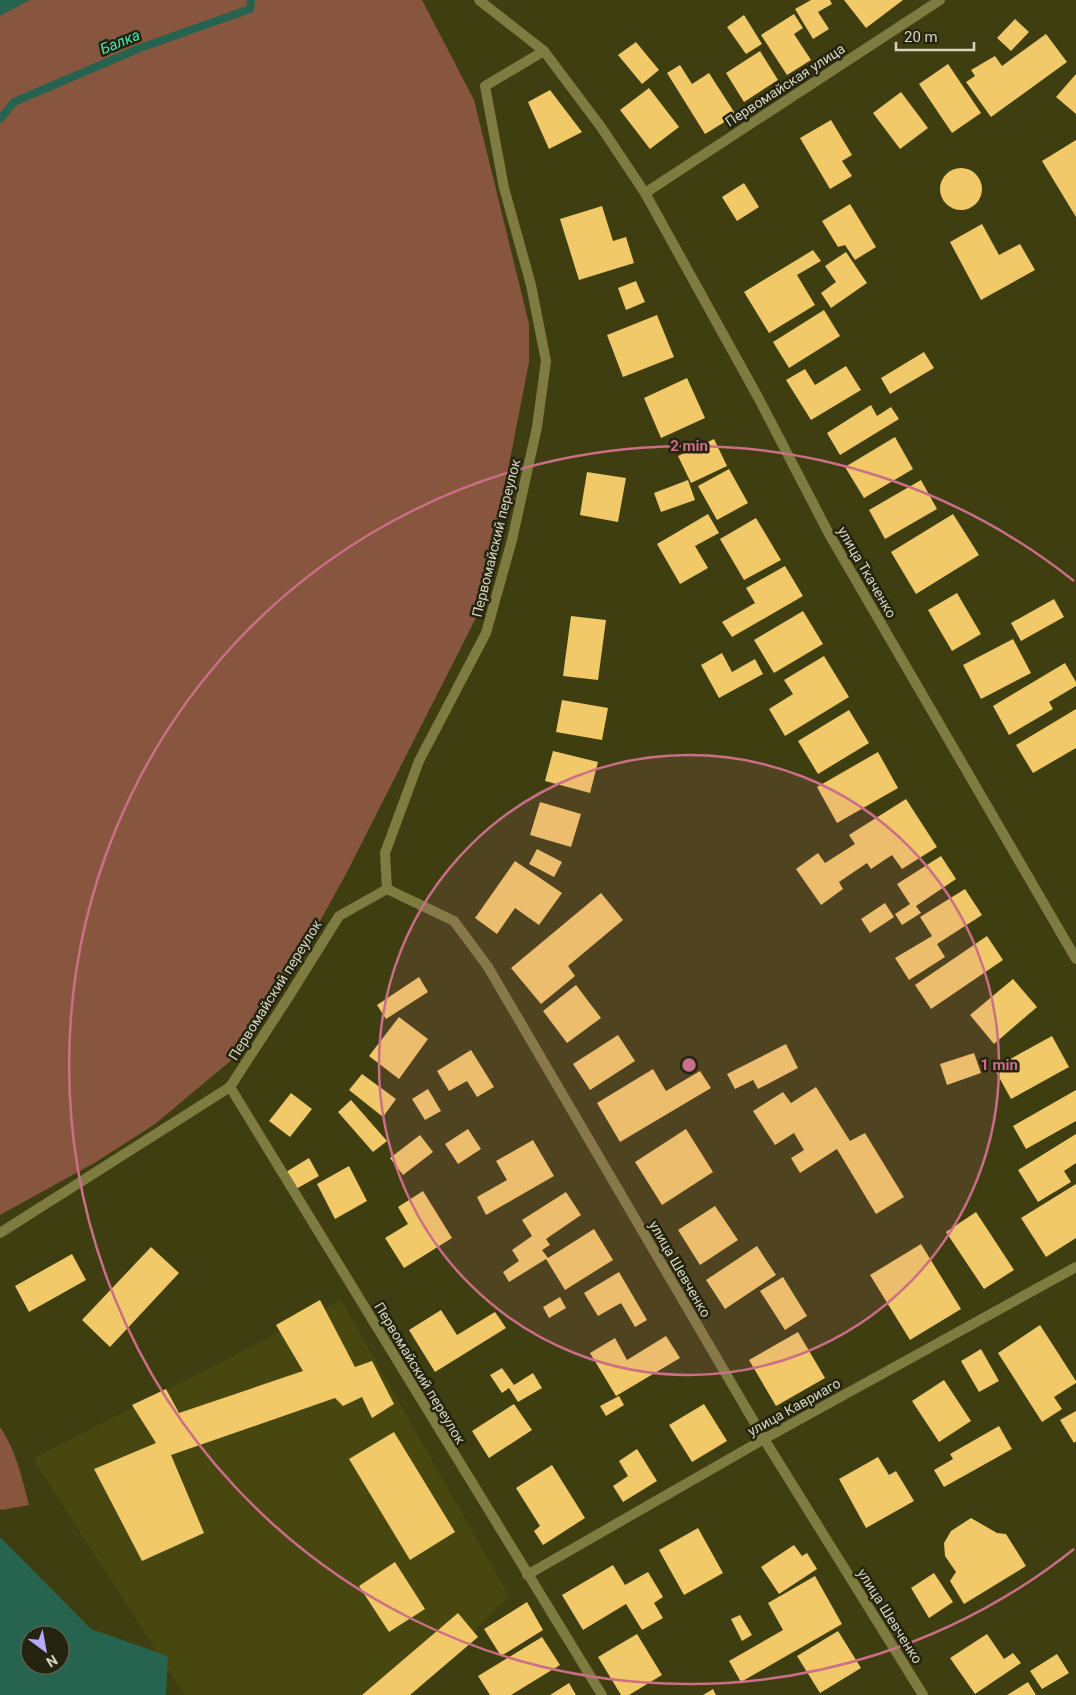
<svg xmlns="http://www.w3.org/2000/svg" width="1076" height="1695" font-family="Roboto,sans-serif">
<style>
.built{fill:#494710}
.green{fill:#88563e}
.water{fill:#26644f;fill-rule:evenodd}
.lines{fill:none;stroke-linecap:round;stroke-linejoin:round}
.stream{stroke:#26644f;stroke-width:8}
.building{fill:#f1c969}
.lane{stroke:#7e7c40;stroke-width:10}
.street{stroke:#7e7c40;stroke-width:10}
.ring{fill:none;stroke:#cb6e88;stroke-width:2.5}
.labels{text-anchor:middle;stroke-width:5;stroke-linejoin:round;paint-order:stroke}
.street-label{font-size:14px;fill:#d6d6be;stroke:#242411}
.water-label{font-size:15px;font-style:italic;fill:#43e8b4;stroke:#242411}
.centre{fill:#cb6e88;stroke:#242411;stroke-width:2.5}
.ring-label{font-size:15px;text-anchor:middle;font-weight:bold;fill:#cb6e88;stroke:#242411;stroke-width:5;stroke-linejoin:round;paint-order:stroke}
</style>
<rect width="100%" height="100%" fill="#3f3e11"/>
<!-- built -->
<path class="built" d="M341,1300l168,296 -98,99h-226l-152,-236z"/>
<!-- green -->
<path class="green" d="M0,0h422l52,100 55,224v38l-48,246 -135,266 -48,87 -52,87 -91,76 -59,38 -96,53z
M0,1427c16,23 22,51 29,78l-27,5 -2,-1z"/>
<!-- water -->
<path class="water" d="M0,0h30l-30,16z
M0,1537l91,92 77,27 -2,39h-166zM30,1635h30v30h-30z"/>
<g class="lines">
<!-- stream -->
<path class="stream" d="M0,119l14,-17 126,-54 110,-39 1,-9"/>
</g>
<!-- building -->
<path class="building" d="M811,0h19l2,4 -14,8 11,17 -16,10 -18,-30z
M844,0h59l-37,28z
M794,14l9,14 -9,6 17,26 -24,15 -26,-40z
M744,15l18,29 -16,10 -19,-27z
M1015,19l14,13 -18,19 -14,-13z
M1046,34l21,28 -76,55 -25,-35 9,-6 -4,-6 24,-14 7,10z
M636,42l23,28 -17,14 -24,-29z
M760,51l18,29 -34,22 -18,-29z
M948,64l33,49 -29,20 -33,-49z
M680,65l12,19 17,-11 27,42 -31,19 -38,-61z
M1076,74v40l-20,-17z
M649,88l30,39 -29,22 -30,-39z
M550,90l32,42 -33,17 -21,-47z
M901,92l27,36 -28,21 -27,-36z
M831,120l21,35 -10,6 10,15 -22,13 -30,-51z
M1076,140v77l-34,-56z
M940 189a21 21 0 1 1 42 0a21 21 0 1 1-42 0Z
M744,183l15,24 -22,14 -15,-24z
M850,204l26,43 -21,13 -10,-15 -7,2 -16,-26z
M602,206l11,35 13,-4 8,26 -55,17 -19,-61z
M982,224l17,31 21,-11 15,26 -54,30 -31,-58z
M813,250l8,11 -24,14 18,30 -46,28 -25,-41z
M846,252l21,31 -36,25 -10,-15 15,-11 -11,-16z
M636,281l9,21 -19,8 -8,-22z
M824,310l16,26 -51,32 -16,-26z
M657,315l17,42 -51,20 -16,-42z
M924,352l10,16 -44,26 -9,-16z
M846,366l15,24 -50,30 -25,-40 19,-11 10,16z
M687,378l18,40 -44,20 -17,-40z
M871,405l6,11 14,-9 8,12 -59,36 -13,-22z
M895,437l18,32 -49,29 -19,-31z
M714,439l13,27 -36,17 -13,-27z
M729,469l19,34 -31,17 -19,-34z
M587,472l39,6 -8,44 -38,-7z
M688,480l7,20 -34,12 -7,-19z
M921,480l16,29 -52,30 -16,-29z
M708,514l11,19 -24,13 13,22 -28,16 -23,-40z
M953,514l26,41 -63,39 -25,-42z
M756,518l25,42 -37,20 -24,-41z
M785,566l18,30 -71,41 -10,-15 33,-19 -9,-15z
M957,593l24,41 -29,17 -24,-41z
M1054,599l10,18 -43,24 -10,-18z
M803,611l20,33 -49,29 -20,-33z
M571,616l35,4 -8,60 -35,-4z
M1013,639l18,34 -50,26 -18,-34z
M722,653l10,19 23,-13 8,15 -44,24 -18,-33z
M824,656l25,41 -64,39 -16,-27 24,-15 -9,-14z
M1065,663l11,19v4l-27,16 4,7 -44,26 -16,-29z
M562,700l46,8 -6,32 -46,-8z
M1076,709v39l-43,25 -17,-28z
M849,710l20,33 -51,31 -20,-33z
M553,751l45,11 -8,31 -45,-12z
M878,752l20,36 -61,35 -20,-36z
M906,799l31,48 -35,22 -10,-14 -21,14 -4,-6 -28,19 4,7 -22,16 -25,-36 22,-16 7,10 30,-19 -6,-9z
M540,802l41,12 -10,33 -41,-12z
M537,849l25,13 -8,15 -25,-13z
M941,856l15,23 -40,27 5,7 -19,12 -7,-11 15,-10 -13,-20z
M515,861l47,32 -23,32 -24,-17 -18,26 -22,-16z
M965,889l17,26 -45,29 8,13 -36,23 -14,-22 37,-22 -12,-19z
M601,893l22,27 -55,46 7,10 -34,28 -30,-36z
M885,903l9,14 -24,16 -9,-14z
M987,936l16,24 -72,49 -16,-24z
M419,977l9,15 -42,27 -9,-14z
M1013,979l24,28 -43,37 -24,-29z
M576,985l25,33 -34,25 -24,-32z
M399,1017l29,22 -29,40 -30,-23z
M618,1035l17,26 -45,29 -17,-26z
M1052,1036l17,31 -58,32 -17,-31z
M786,1044l12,24 -40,21 -5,-9 -18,9 -8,-15z
M471,1050l23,37 -17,10 -10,-16 -18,10 -12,-20z
M974,1053l7,20 -34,12 -7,-21z
M653,1069l13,22 34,-20 11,17 -91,54 -23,-39z
M362,1074l34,25 -13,18 -34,-27z
M816,1087l34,54 15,-8 39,64 -28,17 -39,-65 -37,24 -9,-15 13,-8 -10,-17 -19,12 -22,-34 30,-19 8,11z
M428,1089l13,22 -16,9 -13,-21z
M1076,1090v31l-50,28 -13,-23z
M291,1093l21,16 -22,28 -21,-16z
M351,1100l36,41 -14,11 -35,-40z
M468,1129l13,20 -23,15 -13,-20z
M686,1129l27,43 -51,33 -27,-43z
M1076,1134v29l-12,8 7,11 -33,20 -20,-32z
M420,1135l13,17 -30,23 -13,-17z
M533,1140l21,36 -68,39 -9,-18 30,-17 -11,-19z
M309,1158l10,18 -23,13 -10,-17z
M349,1166l18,35 -32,18 -18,-35z
M1076,1184v54l-30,19 -25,-39z
M423,1191l29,47 -48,30 -19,-30 23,-14 -10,-17z
M566,1192l15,23 -35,24 4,6 -8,5 6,8 46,-29 19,31 -48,30 -19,-31 -37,23 -6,-10 16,-11 -7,-11 20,-14 -10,-16z
M715,1206l23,34 -38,25 -22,-35z
M976,1212l38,58 -30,19 -38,-57z
M921,1244l40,65 -51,31 -40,-65z
M757,1246l19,29 -51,34 -19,-29z
M151,1247l28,26 -69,74 -28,-27z
M72,1254l14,26 -57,32 -14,-26z
M619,1272l28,48 -12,7 -14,-24 -23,13 -14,-23z
M783,1277l24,39 -22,14 -25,-39z
M560,1297l6,11 -17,10 -6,-11z
M320,1300l35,67 17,-6 22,43 -22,14 -10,-21 -19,9 -8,-8 -164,57 33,78 -62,28 -48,-92 62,-26 -24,-38 34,-16 13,24 124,-42 -27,-46z
M441,1310l16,25 38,-23 11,16 -71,44 -26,-42z
M1040,1325l36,56v2l-22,14 8,12 -20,13 -44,-69z
M798,1332l27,46 -49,28 -27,-46z
M666,1336l14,22 -64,38 -26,-43 25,-15 12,22z
M981,1349l18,32 -20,11 -18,-31z
M502,1368l12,17 19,-12 9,15 -24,14 -9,-14 -7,5 -12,-18z
M944,1380l27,41 -32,21 -27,-41z
M619,1396l5,9 -18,11 -6,-10z
M514,1404l18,26 -43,28 -17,-27z
M704,1404l23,37 -35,21 -23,-37z
M1076,1411v30l-2,2 -14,-23z
M999,1426l13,23 -68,38 -10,-17 19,-11 -3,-5z
M394,1432l61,100 -45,28 -61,-101z
M637,1449l20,32 -34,21 -10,-16 15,-10 -9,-15z
M878,1457l11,18 7,-4 18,30 -48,27 -27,-49z
M552,1465l33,53 -42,27 -9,-14 6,-5 -24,-38z
M971,1518l26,15 9,1 20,32 -62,38 -14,-23 6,-9 -11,-16 -1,-13 7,-12z
M698,1528l25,45 -39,22 -25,-45z
M794,1545l8,11 5,-3 10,16 -38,25 -18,-27z
M395,1562l30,47 -36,23 -30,-46z
M613,1565l12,20 23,-13 15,25 -9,6 9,15 -21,12 -16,-26 -43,26 -21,-35z
M934,1573l19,29 -24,16 -18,-30z
M815,1576l27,48 -101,58 -12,-21 54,-31 -15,-27z
M527,1602l16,28 -42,26 -17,-27z
M458,1613l20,24 -68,58h-48z
M740,1615l12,20 -10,6 -11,-22z
M838,1631l23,37 -41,25 -23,-37z
M637,1634l25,41 -33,20h-8l-23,-38z
M987,1634l17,25 9,-6 8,10 -46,31 -25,-36z
M542,1637l18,28 -49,30h-21l-12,-19z
M1057,1654l12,19 -27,16 -12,-18z
M1028,1682l8,13h-29z
M569,1683l7,12h-26z
M713,1689l3,6h-13z"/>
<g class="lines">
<!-- lane -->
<path class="lane" d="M479,0l65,51
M0,1233l230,-146"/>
<!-- street -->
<path class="street" d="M645,193l295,-193
M387,889l-2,-36 34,-92 67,-128 26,-93 25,-113 9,-66 -15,-76 -27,-97 -19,-102 59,-35 57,76 44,66 114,206 70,135 247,425
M387,889l67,32 34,46 276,472 159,256
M387,889l-48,27 -48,77 -61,94 372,608
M527,1575l237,-136 312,-172"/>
</g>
<!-- distance rings -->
<circle cx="689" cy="1065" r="310" fill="#cb6e88" fill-opacity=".12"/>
<g class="ring">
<circle cx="689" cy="1065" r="310"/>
<path d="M1074 1549A619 619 0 1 1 1074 581"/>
</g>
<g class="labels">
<!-- street labels -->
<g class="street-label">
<text transform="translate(785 85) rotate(-33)" y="5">Первомайская улица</text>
<text transform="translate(496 538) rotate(-76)" y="5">Первомайский переулок</text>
<text transform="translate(867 572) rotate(60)" y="5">улица Ткаченко</text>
<text transform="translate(275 990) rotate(-58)" y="5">Первомайский переулок</text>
<text transform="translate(680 1269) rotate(60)" y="5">улица Шевченко</text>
<text transform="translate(420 1373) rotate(59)" y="5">Первомайский переулок</text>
<text transform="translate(794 1407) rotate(-29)" y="5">улица Кавриаго</text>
<text transform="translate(890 1616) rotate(58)" y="5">улица Шевченко</text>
</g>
<!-- water labels -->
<g class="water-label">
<text transform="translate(120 42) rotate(-22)" y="5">Балка</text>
</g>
</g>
<circle cx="689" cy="1065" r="8" class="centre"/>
<g class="ring-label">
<text x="689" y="451">2 min</text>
<text x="999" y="1070">1 min</text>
</g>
<!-- north arrow -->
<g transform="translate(45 1650) rotate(148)"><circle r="24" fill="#242411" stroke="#6b6b56"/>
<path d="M0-4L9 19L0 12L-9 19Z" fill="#b3adf9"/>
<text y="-8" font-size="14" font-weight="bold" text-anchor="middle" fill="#d6d6be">N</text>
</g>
<!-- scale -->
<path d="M896 42v8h78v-8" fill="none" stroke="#d6d6be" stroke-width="2.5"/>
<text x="904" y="42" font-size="15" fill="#d6d6be" stroke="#242411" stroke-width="4" paint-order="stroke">20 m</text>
</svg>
